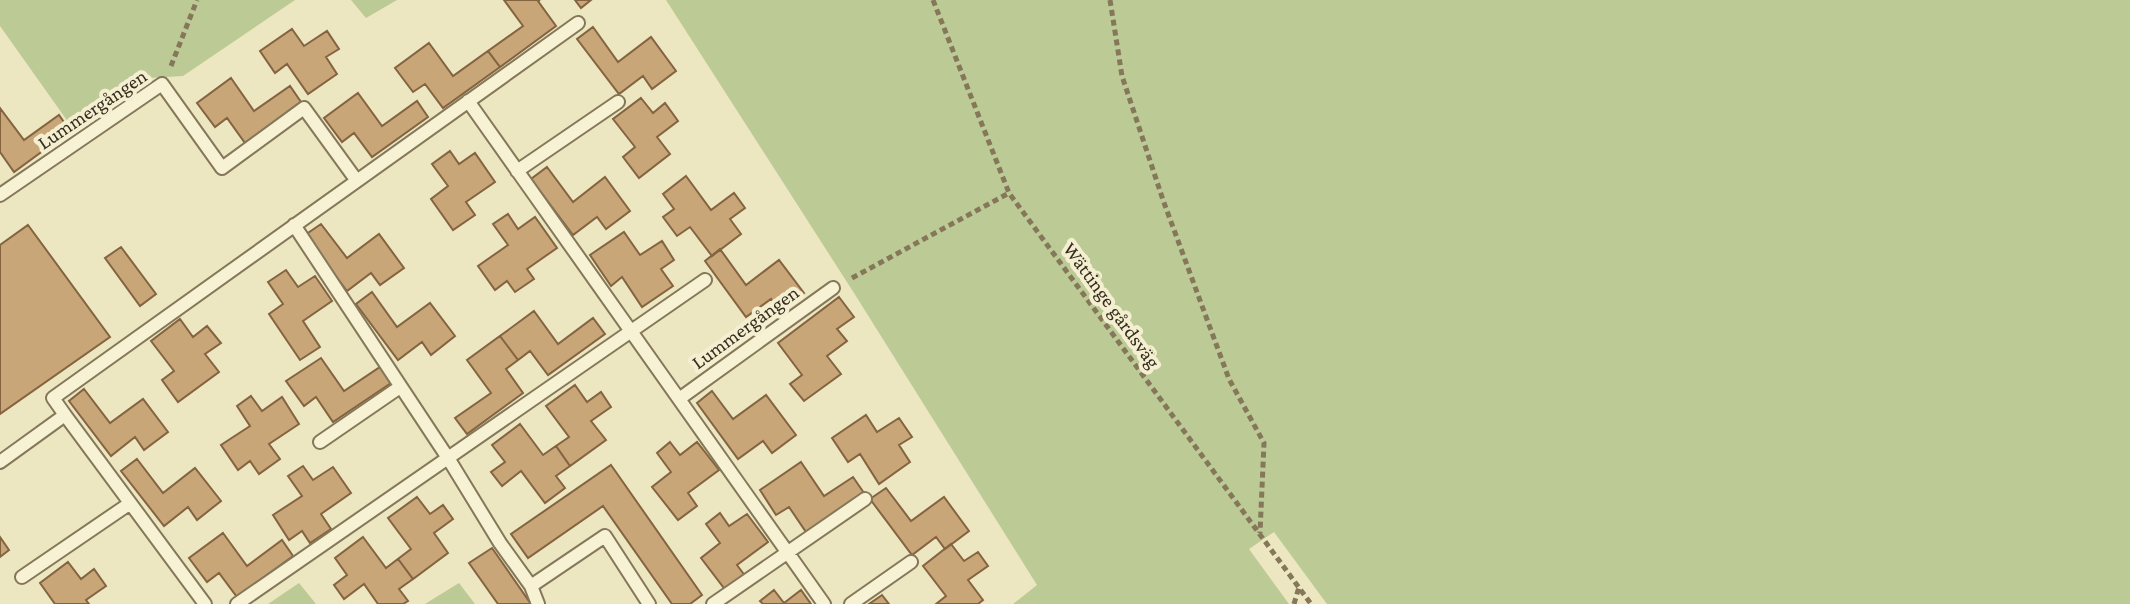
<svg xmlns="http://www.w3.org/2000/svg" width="2130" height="604" font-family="'Crimson Pro',serif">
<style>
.green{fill:#bcca96}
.building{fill:#c9a678;stroke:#846440;stroke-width:2}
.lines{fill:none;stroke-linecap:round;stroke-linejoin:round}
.lane-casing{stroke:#857759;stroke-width:16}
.path{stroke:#857759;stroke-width:5;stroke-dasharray:6 4;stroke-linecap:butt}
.lane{stroke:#f7f2d4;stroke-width:12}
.labels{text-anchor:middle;stroke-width:8;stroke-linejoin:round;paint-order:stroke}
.street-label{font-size:20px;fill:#352c1d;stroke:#f4efd1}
</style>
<rect width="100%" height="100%" fill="#ece6c1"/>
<!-- green -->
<path class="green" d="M0,0h295l-112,76 -34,2 -78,48 -71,-100z
M351,0h46l-31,18z
M666,0h1464v604h-803l-53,-72 -25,17 40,55h-276l24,-19 -183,-292z
M299,583l17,21h-48z
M459,583l16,21h-50z"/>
<!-- building -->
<path class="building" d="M504,0h36l-2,1 18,25 -56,41 -12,-16 35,-25z
M575,0h16l-10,8z
M593,27l25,35 33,-25 25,34 -24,18 -9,-13 -24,18 -42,-55z
M292,29l12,17 23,-15 12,18 -13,8 11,17 -29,20 -21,-30 -12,9 -15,-22z
M429,43l24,33 35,-25 12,16 -57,41 -18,-24 -12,8 -18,-24z
M231,78l23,33 36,-25 11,16 -56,41 -18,-25 -12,9 -18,-24z
M358,93l24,33 35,-25 11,16 -56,40 -18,-24 -12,9 -18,-24z
M641,98l12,15 12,-10 13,18 -21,16 13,17 -31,24 -16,-21 12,-10 -22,-28z
M0,108l24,32 35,-25 11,16 -56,41 -14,-20z
M450,151l9,13 16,-11 20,29 -29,20 9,13 -22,15 -22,-31 17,-13 -16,-22z
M547,167l26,35 32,-25 25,34 -24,18 -9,-12 -24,18 -42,-56z
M686,176l25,34 23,-17 11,15 -15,11 11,15 -29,22 -22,-29 -13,9 -14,-19 11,-8 -11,-15z
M508,214l10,15 17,-12 22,31 -30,21 7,10 -19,13 -8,-11 -12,9 -17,-24 30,-21 -15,-21z
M321,224l26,34 32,-24 25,34 -24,17 -9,-12 -24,18 -42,-56z
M28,225l82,112 -110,77v-169z
M624,232l16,23 22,-14 12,19 -13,9 12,17 -31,21 -20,-30 -11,9 -21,-31z
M121,247l35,47 -16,12 -35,-48z
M720,249l26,36 33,-25 25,33 -24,18 -9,-12 -25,18 -41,-56z
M286,270l12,17 17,-11 17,25 -29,20 17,26 -20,13 -31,-46 14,-10 -15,-22z
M372,292l25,35 33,-24 25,33 -24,19 -9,-13 -24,18 -42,-56z
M839,297l15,20 -17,12 10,12 -20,15 14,18 -37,27 -14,-17 12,-9 -24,-32z
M534,311l24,33 35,-26 12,16 -57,41 -18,-24 -12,9 -18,-24z
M180,319l13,18 14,-11 14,17 -16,11 14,18 -41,30 -16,-22 12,-9 -23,-30z
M500,336l18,24 -12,9 17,24 -56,41 -12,-16 36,-25 -24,-33z
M321,358l23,33 36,-24 11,16 -58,39 -17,-25 -12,9 -18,-25z
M575,385l12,17 14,-10 10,15 -20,14 15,19 -36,26 -14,-20 13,-9 -23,-31z
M84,389l26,34 33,-24 25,33 -24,18 -9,-13 -24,19 -42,-55z
M712,391l21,28 33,-24 30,40 -24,18 -9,-12 -25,18 -41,-56z
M251,396l11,15 20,-14 17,27 -30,20 11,15 -21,15 -9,-13 -12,9 -17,-25 29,-19 -13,-20z
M866,415l11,17 22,-14 13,19 -13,8 11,17 -31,22 -19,-30 -12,8 -16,-24z
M520,424l23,31 13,-9 14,20 -14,10 9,12 -20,15 -24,-32 -19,15 -11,-14 14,-10 -13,-17z
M670,442l10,13 17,-13 22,28 -31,23 9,13 -19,14 -26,-33 19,-15 -14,-19z
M137,459l26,34 32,-25 26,33 -24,19 -9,-13 -24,19 -43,-55z
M801,462l23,34 29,-19 11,16 -58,39 -17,-25 -13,8 -16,-25z
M611,465l91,130 -12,9h-18l-69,-98 -75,52 -17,-24z
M303,466l10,14 20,-13 18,26 -30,21 10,15 -21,14 -8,-12 -13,9 -16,-25 29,-19 -14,-20z
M886,488l25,33 33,-24 25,34 -24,18 -9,-12 -24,18 -42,-56z
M417,497l13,17 13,-9 10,14 -19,14 14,20 -35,26 -15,-20 13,-10 -23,-31z
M720,513l9,13 18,-12 21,28 -31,23 9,12 -19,15 -26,-34 19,-15 -14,-19z
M223,533l24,33 35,-26 11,16 -56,41 -18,-24 -12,9 -18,-24z
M0,537l9,13 -9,7z
M363,537l23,31 12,-9 15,20 -14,10 9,12 -5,3h-25l-14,-20 -20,15 -10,-14 13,-10 -12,-17z
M951,544l13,17 14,-9 10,14 -20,14 15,20 -5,4h-42l10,-8 -23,-30z
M492,548l39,56h-33l-29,-41z
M68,562l13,17 13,-10 12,17 -20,14 3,4h-34l-15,-21z
M774,590l10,13 17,-13 10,14h-48l-3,-3z
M882,595l7,9h-20z"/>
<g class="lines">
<defs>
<path id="lane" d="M468,101l356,503
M517,171l101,-69
M0,195l162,-111 60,84 82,-60 53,73
M294,225l154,233 52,85 31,43
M679,399l154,-111
M65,415l-12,-17 525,-375
M320,442l80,-55
M0,462l65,-47 140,189
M22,577l107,-73
M237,604l468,-324
M538,604l-7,-18 74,-50 44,68
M713,604l152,-105
M851,604l60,-42"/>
</defs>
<!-- lane casing -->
<use href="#lane" class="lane-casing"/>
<!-- path -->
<path class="path" d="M933,0l76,193 302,411
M1110,0l12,76 41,124 66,179 35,64 -4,90
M171,66l26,-66
M852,278l157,-85
M1294,604l5,-17"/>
<!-- lane -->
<use href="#lane" class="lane"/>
</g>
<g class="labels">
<!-- street labels -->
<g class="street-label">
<text transform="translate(92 109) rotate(-34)" y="7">Lummergången</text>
<text transform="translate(1112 305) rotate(54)" y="7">Wättinge gårdsväg</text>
<text transform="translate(745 327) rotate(-36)" y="7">Lummergången</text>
</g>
</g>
</svg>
